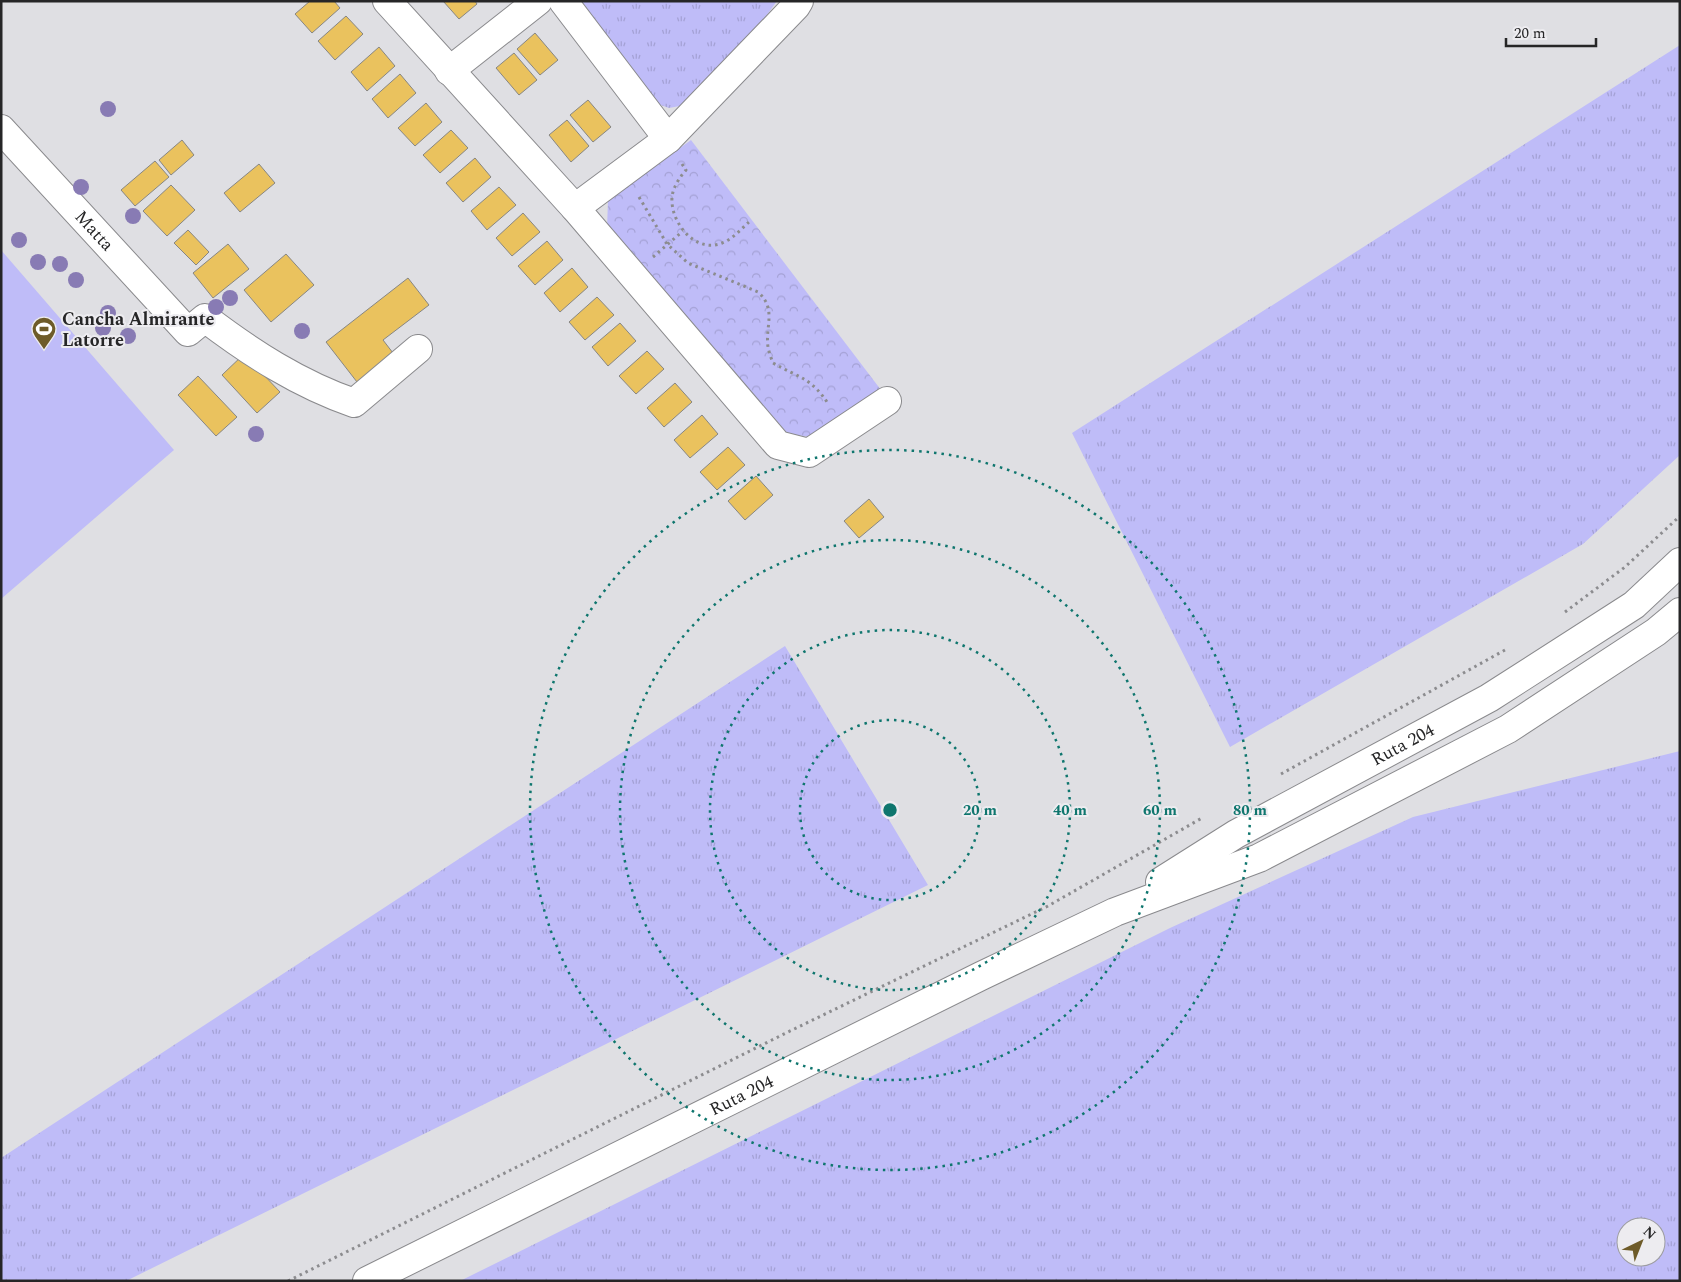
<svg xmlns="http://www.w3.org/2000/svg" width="1681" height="1282" font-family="Spectral,serif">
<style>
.grass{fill:url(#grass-tufts);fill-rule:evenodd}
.park{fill:url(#park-crowns)}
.pitch{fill:#bfbcf8}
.building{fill:#eac25e;stroke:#878683}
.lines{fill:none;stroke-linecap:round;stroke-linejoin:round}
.minor-casing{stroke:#8a8a8d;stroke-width:30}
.major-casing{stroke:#8a8a8d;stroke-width:30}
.path{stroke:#8c8c8f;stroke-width:3;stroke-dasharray:2.5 4;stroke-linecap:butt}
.minor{stroke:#fff;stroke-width:28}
.major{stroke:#fff;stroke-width:28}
.tree{fill:#887bb4}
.ring{fill:none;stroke:#0f766e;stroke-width:2.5;stroke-dasharray:2.5 5}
.labels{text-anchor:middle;stroke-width:4;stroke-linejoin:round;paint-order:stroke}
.street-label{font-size:18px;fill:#262627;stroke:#edecf0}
.poi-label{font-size:18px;font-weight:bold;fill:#262627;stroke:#edecf0;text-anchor:start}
.centre{fill:#0f766e;stroke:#edecf0;stroke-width:2.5}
.ring-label{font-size:15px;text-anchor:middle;font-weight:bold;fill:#0f766e;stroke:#edecf0;stroke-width:4;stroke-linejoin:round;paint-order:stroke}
</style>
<defs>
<pattern id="grass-tufts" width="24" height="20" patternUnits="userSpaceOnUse" patternTransform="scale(1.25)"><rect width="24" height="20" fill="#bfbcf8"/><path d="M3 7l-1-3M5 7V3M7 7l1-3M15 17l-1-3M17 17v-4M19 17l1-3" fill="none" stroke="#a4a1d5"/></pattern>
<pattern id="park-crowns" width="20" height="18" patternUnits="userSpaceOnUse" patternTransform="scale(1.25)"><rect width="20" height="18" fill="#bfbcf8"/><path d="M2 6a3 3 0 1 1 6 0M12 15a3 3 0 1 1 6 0" fill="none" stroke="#a4a1d5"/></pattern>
</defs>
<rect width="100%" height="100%" fill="#dfdfe3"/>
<!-- grass -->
<path class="grass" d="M580,1h197l-18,25 -74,79 -16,3 -11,-4z
M1680,45v410l-97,89 -353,203 -158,-314z
M785,646l143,239 -802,396h-125v-123z
M1680,751v530h-1220l710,-353 243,-111zM1626,1227h30v30h-30z"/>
<!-- park -->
<path class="park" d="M691,140l190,250 -70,47 -23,-3 -181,-205 1,-29z"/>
<!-- pitch -->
<path class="pitch" d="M1,250l173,200 -173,149z"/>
<!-- building -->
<path class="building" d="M310,1h24l6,7 -28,25 -17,-19z
M443,1h32l2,3 -18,15z
M346,16l17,18 -28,26 -17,-19z
M535,33l23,27 -18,15 -23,-26z
M379,47l16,19 -28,25 -16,-19z
M514,53l23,27 -18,15 -23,-27z
M400,74l16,19 -28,25 -16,-19z
M588,100l23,27 -18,15 -23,-27z
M426,103l16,19 -27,24 -17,-18z
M567,120l22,26 -18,16 -22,-27z
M451,130l17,18 -28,25 -17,-18z
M182,140l12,15 -23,20 -12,-15z
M475,158l16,19 -28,25 -17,-19z
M155,161l14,16 -34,29 -14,-16z
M259,164l16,19 -35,29 -16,-19z
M171,185l24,25 -28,26 -24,-25z
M499,187l17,18 -29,25 -16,-19z
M523,213l17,19 -28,24 -16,-18z
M188,230l21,22 -13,13 -22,-22z
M547,241l16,19 -28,25 -17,-19z
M228,244l21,25 -36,29 -20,-25z
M286,254l28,31 -43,37 -27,-32z
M572,268l16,19 -28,25 -16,-19z
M408,278l21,27 -46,35 10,13 -36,29 -31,-40z
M597,297l17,18 -29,25 -16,-18z
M620,323l16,18 -28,25 -16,-19z
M647,351l17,18 -28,25 -17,-18z
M244,354l36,38 -23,21 -35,-38z
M198,376l39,41 -21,19 -38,-41z
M675,383l17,19 -28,25 -17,-19z
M702,415l16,19 -28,24 -16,-18z
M728,447l17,18 -28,25 -17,-18z
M756,476l17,19 -28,25 -17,-19z
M869,499l15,18 -25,21 -15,-17z"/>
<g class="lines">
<defs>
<g id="minor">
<path d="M387,1l188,207 203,237 31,8 78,-52"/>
<path d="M563,1l105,138"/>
<path d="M449,71l89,-70"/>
<path id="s1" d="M1,129l187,203 17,-14c46,35 94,66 149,85l64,-54"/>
<path d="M575,208l93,-69 128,-133 3,-5"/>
</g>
<g id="major">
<path id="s2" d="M1160,882l76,-48 253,-136 145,-93 46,-43"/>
<path id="s3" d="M367,1281l614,-305 134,-64 144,-54 249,-129 148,-97 24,-20"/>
</g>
</defs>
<!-- minor casing -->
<use href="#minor" class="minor-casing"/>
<!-- major casing -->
<use href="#major" class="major-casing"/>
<!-- path -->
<path class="path" d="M682,164l4,6c-6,7 -13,17 -14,27 -2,25 23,57 50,46 11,-4 19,-14 27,-21
M639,197l28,47 21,19 70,29c19,17 7,34 10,55 1,5 3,11 5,16 26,15 38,14 56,42
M653,257l30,-26
M1565,612l60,-45 55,-51
M1281,774l224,-124
M288,1281l500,-249 260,-126 154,-88"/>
<!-- minor -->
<use href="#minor" class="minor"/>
<!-- major -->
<use href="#major" class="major"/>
</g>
<!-- trees -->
<g class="tree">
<circle cx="108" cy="109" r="8"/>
<circle cx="81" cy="187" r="8"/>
<circle cx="133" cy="216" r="8"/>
<circle cx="19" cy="240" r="8"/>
<circle cx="38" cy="262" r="8"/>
<circle cx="60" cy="264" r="8"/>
<circle cx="76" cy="280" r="8"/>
<circle cx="230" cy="298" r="8"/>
<circle cx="216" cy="307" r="8"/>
<circle cx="108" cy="313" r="8"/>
<circle cx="103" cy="328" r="8"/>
<circle cx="302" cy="331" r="8"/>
<circle cx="128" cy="336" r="8"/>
<circle cx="256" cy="434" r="8"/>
</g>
<!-- distance rings -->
<g class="ring">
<circle cx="890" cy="810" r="90"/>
<circle cx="890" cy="810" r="180"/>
<circle cx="890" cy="810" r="270"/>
<circle cx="890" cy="810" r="360"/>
</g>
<!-- icons -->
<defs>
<symbol id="stadium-pin" viewBox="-11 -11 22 30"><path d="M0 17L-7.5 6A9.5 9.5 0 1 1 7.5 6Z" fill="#6e5b29" stroke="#edecf0"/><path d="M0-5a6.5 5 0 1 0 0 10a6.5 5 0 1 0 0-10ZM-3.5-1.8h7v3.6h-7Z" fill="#fff"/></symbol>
</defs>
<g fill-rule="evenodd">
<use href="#stadium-pin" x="30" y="315" width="28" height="38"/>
</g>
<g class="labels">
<!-- street labels -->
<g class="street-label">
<text dy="6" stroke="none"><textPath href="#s1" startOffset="138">Matta</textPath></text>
<text dy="6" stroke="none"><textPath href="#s2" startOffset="279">Ruta 204</textPath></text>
<text dy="6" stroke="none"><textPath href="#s3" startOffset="418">Ruta 204</textPath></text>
</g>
<!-- poi labels -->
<g class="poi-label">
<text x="62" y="325">Cancha Almirante<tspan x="62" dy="21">Latorre</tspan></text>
</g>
</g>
<circle cx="890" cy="810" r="8" class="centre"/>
<g class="ring-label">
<text x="980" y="815">20 m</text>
<text x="1070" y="815">40 m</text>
<text x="1160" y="815">60 m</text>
<text x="1250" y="815">80 m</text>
</g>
<!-- border -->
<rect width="1681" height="1282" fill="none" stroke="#262627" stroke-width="5"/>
<!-- north arrow -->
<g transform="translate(1641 1242) rotate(43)"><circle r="24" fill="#edecf0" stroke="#9d9da0"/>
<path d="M0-4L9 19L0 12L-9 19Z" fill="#6e5b29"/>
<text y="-8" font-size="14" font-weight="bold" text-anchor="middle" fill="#262627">N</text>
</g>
<!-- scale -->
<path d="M1506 38v8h90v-8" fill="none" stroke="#262627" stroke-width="2.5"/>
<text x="1514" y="38" font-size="15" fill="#262627" stroke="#edecf0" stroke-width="4" paint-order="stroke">20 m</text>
</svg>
